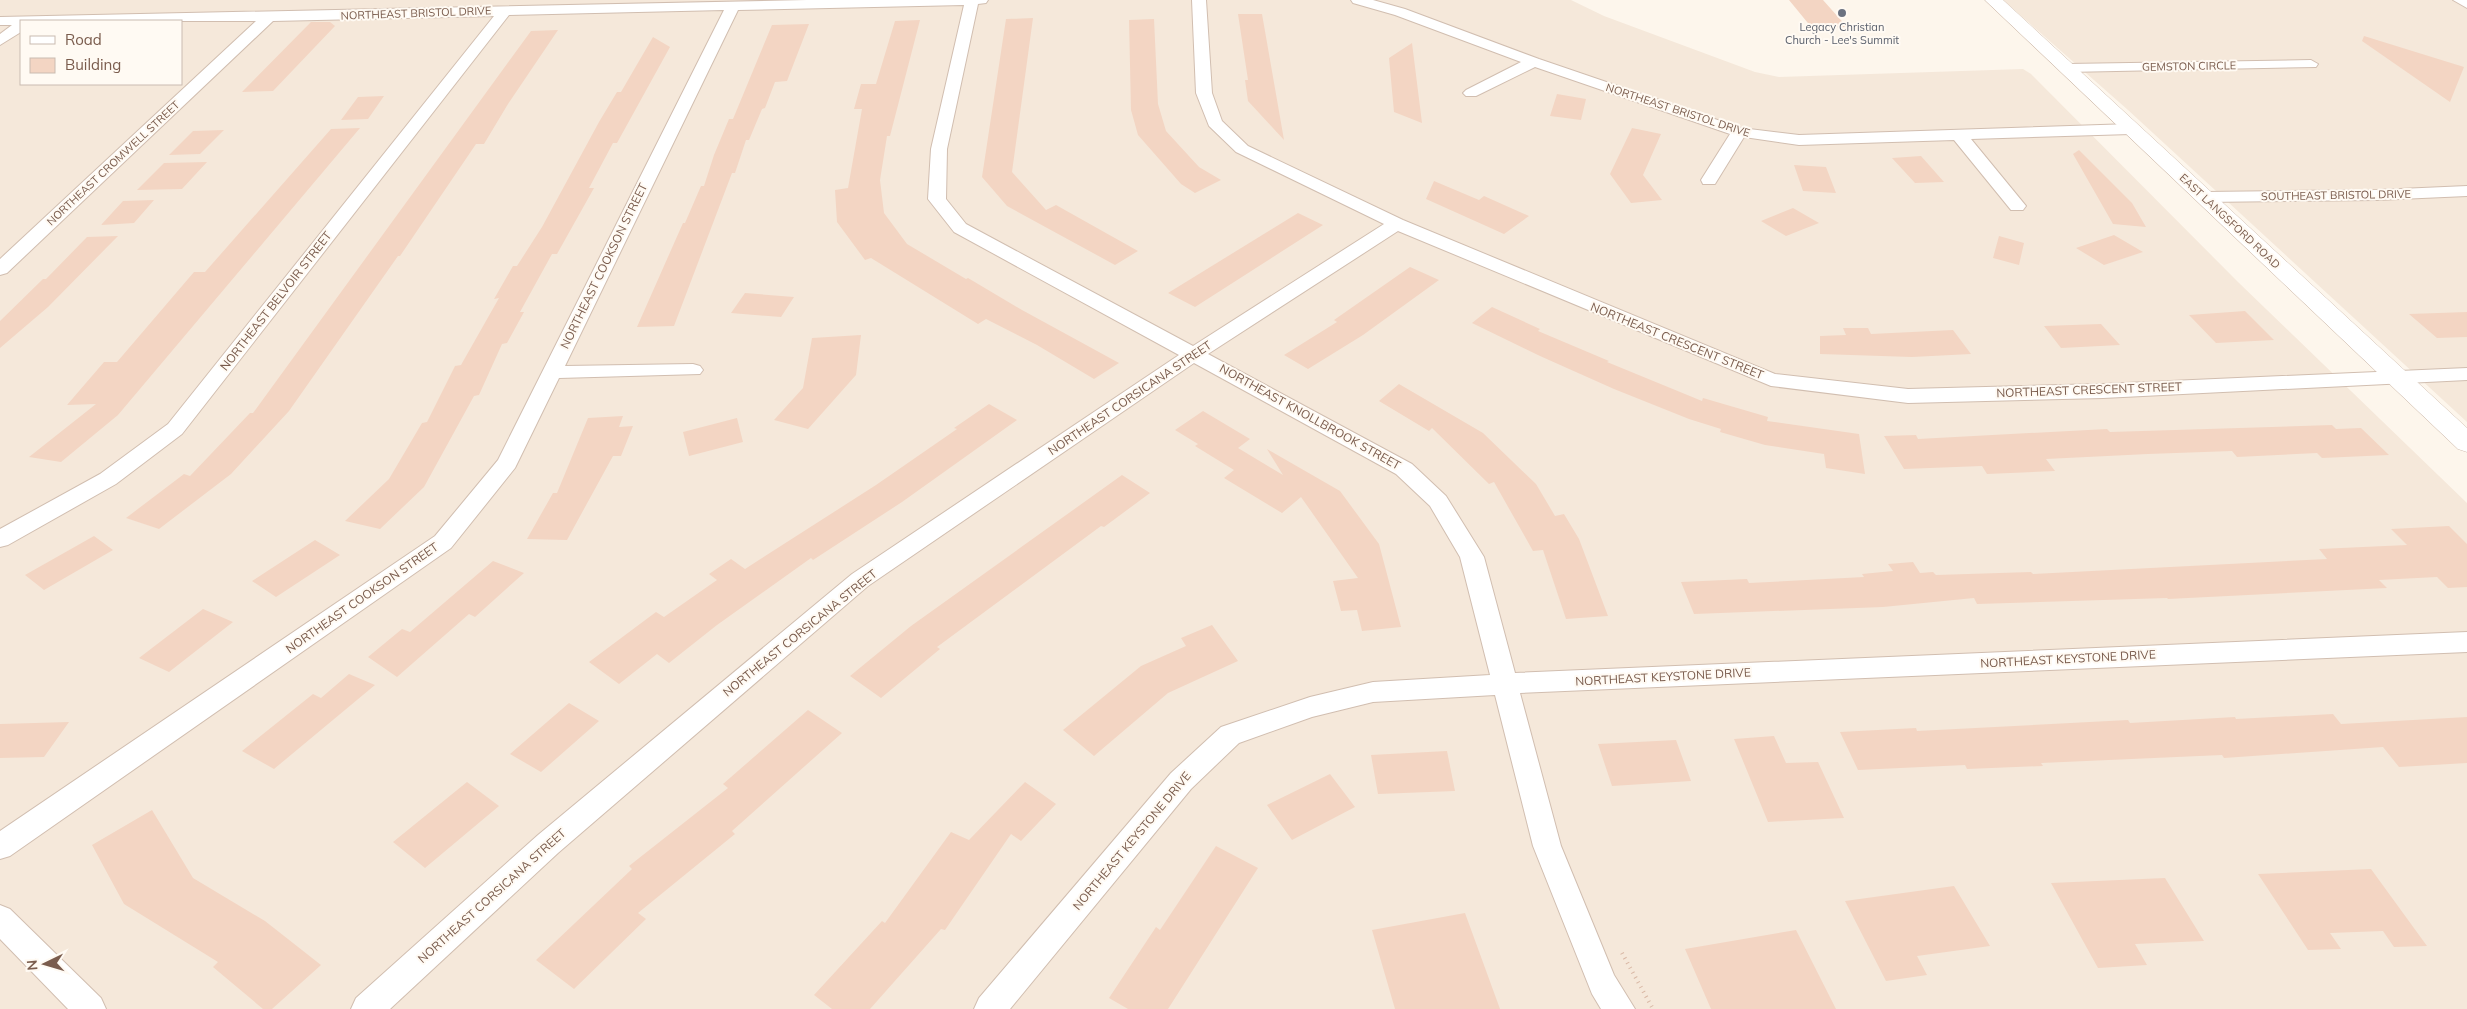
<svg xmlns="http://www.w3.org/2000/svg" width="2467" height="1009" font-family="Mulish,sans-serif">
<style>
.residential{fill:#f5e8da;fill-rule:evenodd}
.building{fill:#f3d5c3}
.lines{fill:none;stroke-linecap:round;stroke-linejoin:round}
.minor-casing{stroke:#d1beb0;stroke-width:2}
.tertiary-casing{stroke:#d1beb0;stroke-width:1}
.path{stroke:#d9b8a5;stroke-width:4;stroke-dasharray:1 4.5;stroke-linecap:butt}
.minor{fill:#fff;fill-rule:evenodd}
.tertiary{fill:#fff;fill-rule:evenodd}
.worship-dot{fill:#6b7280;stroke:#fffaf3;stroke-width:2}
.labels{text-anchor:middle;stroke-width:4;stroke-linejoin:round;paint-order:stroke}
.far-street-label{font-size:11px;fill:#7a5c4d;stroke:#fffaf3}
.far-worship-label{font-size:11px;fill:#5b616d;stroke:#fffaf3}
.street-label{font-size:12px;fill:#7a5c4d;stroke:#fffaf3}
</style>
<rect width="100%" height="100%" fill="#fdf6ec"/>
<!-- residential -->
<path class="residential" d="M0,0h1571l33,16 151,56 24,5 244,-8 8,5 207,208 229,221v506h-2467zM21,21h160v63h-160z
M2003,0h464v422l-339,-312z"/>
<!-- building -->
<path class="building" d="M1789,0h34l24,27 -35,1z
M1238,14h24l22,126 -36,-39 -3,-21h3z
M1033,18l-21,154 34,38 10,-5 82,46 -23,14 -108,-59 -25,-29 24,-158z
M1154,19l4,85 8,27 33,36 22,13 -26,13 -14,-9 -43,-49 -7,-25 -2,-90z
M920,20l-30,116h-3l-7,44 4,33 23,31 59,35 2,-1 54,32 97,53 -25,16 -57,-34 -51,-26 -8,5 -107,-66 -6,2 -28,-38 -2,-32 13,-2 14,-79h-8l7,-25h15l19,-63z
M311,22h19l5,4 -62,65 -31,1z
M809,24l-22,57 -12,1 -10,26 -3,1 -13,31h-3l-11,33h-3l-58,153 -37,1 46,-104h2l16,-37h3l10,-31 15,-36h4l39,-94z
M558,30l-50,74 -24,40h-8l-76,112h-2l-109,155 -58,63 -72,55 -33,-11 58,-44 6,2 60,-63h3l278,-382z
M2364,36l100,31 -14,35 -88,-61z
M653,37l17,10 -53,96h-4l-24,45h5l-14,25 -23,41h-5l-32,58h4l-17,31 -5,1 -23,51 -5,1 -50,91 -44,42 -35,-8 44,-42 33,-56 5,-1 28,-56 6,-1 38,-67 -5,1 19,-33h4l25,-39 57,-105 18,-30h4z
M1412,43l10,80 -28,-11 -5,-54z
M1557,94l29,5 -5,21 -31,-4z
M384,96l-16,23 -27,1 17,-23z
M360,128l-242,287 -57,47 -32,-5 67,-53 -29,1 37,-43h13l77,-90h11l126,-143z
M1632,128l29,6 -18,41 19,25 -31,3 -21,-29z
M224,130l-24,24 -31,1 24,-24z
M2079,150l53,53 14,24 -33,-3 -40,-70z
M1921,156l23,26 -29,1 -23,-25z
M207,162l-25,27 -45,1 27,-27z
M1794,165l32,2 10,26 -33,-2z
M1434,181l45,19 5,-4 45,20 -25,18 -78,-35z
M154,200l-20,23 -33,2 22,-24z
M1793,208l26,15 -33,13 -25,-15z
M1298,213l25,12 -128,82 -27,-14z
M2114,235l29,17 -39,13 -28,-17z
M118,236l-70,71 -48,41v-27l43,-42h3l41,-42z
M1999,236l25,7 -5,22 -26,-7z
M1410,267l29,13 -76,55 -55,34 -24,-14 53,-33 -3,-2z
M745,293l49,4 -13,20 -50,-4z
M1492,307l48,22 -2,2 71,30 -2,1 95,39 1,-3 65,19 -1,4 92,13 6,40 -39,-6 -2,-14 -59,-9 -45,-13 1,-3 -32,-10 -75,-30 -74,-33 -68,-33z
M2245,311l29,29 -58,3 -27,-28z
M2467,312v25l-30,1 -28,-24z
M2101,324l19,21 -59,3 -17,-22z
M1843,328h25l3,6 82,-4 18,24 -59,3 -92,-3v-18l26,-1z
M861,335l-5,40 -48,54 -34,-9 29,-32 9,-50z
M1399,384l84,49 53,51 19,32 9,-2 15,25 29,77 -42,3 -23,-69 -10,1 -39,-69 -5,2 -57,-56 -3,3 -50,-30z
M989,404l28,16 -115,82 -89,58 -2,-2 -94,67 -48,38 -12,-9 -38,30 -30,-22 67,-50 8,5 53,-37 -8,-6 22,-15 14,10 131,-84 81,-56 -3,-1z
M1203,411l47,28 -12,9 45,27 -16,-26 73,42 39,53 22,83 -39,4 -5,-21 -16,1 -8,-30 25,-3 -57,-81 -19,16 -58,-35 10,-8 -39,-24 3,-2 -23,-14z
M623,416l-4,11 14,-1 -12,30h-8l-46,84 -40,-1 26,-46h4l31,-75z
M737,418l6,24 -54,14 -6,-24z
M2332,425l4,4 25,-1 28,27 -67,3 -5,-5 -80,4 -5,-6 -84,3 -102,5 9,12 -68,3 -5,-8 -78,3 -20,-33 32,-1 2,4 189,-10 3,3z
M1122,475l28,18 -46,34 -3,-1 -164,121 3,2 -59,49 -31,-22 61,-50z
M2449,526l18,18v43l-19,1 -11,-11 -58,3 8,8 -219,11 -1,-1 -190,6 -3,-6 -91,9 -189,7 -13,-32 66,-3 2,4 115,-6 -2,-3 31,-3 -5,-7 25,-2 7,11 13,-1 3,3 95,-3 2,2 294,-15 -8,-10 88,-4 -16,-16z
M94,536l19,14 -69,40 -19,-15z
M315,540l25,15 -64,42 -24,-16z
M493,561l31,12 -49,44 -6,-3 -72,63 -29,-20 34,-28 8,3z
M203,609l30,13 -64,50 -30,-14z
M1212,625l26,36 -70,32 -74,63 -31,-26 78,-64 45,-20 -5,-8z
M349,674l26,11 -101,84 -32,-18 71,-57 8,4z
M569,703l30,18 -58,51 -31,-18z
M808,710l34,23 -110,98 3,3 -97,79 8,6 -72,70 -38,-29 96,-91 -3,-3 99,-78 -5,-4z
M2333,714l8,10 126,-7v46l-68,4 -16,-20 -159,11 -2,-3 -181,8 2,3 -76,3 -2,-4 -107,5 -18,-38 76,-4 1,3 211,-11 2,3 105,-6 1,2z
M69,722l-25,35 -44,1v-34z
M1774,736l12,27 32,-1 26,56 -76,4 -34,-83z
M1676,740l15,41 -79,5 -14,-42z
M1447,751l8,40 -77,3 -7,-39z
M1330,774l25,33 -63,33 -25,-35z
M467,782l32,24 -74,62 -32,-26z
M1025,782l31,22 -35,37 -10,-7 -66,96 -4,-1 -71,80h-38l-18,-14 68,-74 3,2 66,-91 18,8z
M152,810l41,68 72,43 56,44 -49,44h-9l-50,-42 5,-5 -94,-58 -32,-59z
M1216,846l42,22 -90,141h-40l-19,-11 47,-71 4,3z
M2371,869l56,77 -33,1 -11,-16 -53,2 11,16 -33,1 -50,-76z
M2165,878l39,63 -69,3 12,21 -49,3 -47,-85z
M1954,886l36,60 -73,10 10,19 -41,6 -41,-80z
M1465,913l35,96h-105l-23,-79z
M1796,930l40,79h-125l-26,-60z"/>
<g class="lines">
<defs>
<path id="minor" d="M807,0h181l-2,3 -8,1 -31,145 -1,50 20,25 227,122 191,-122 -148,-72 -27,-26 -13,-33 -4,-93h14l6,93 10,28 26,25 155,74 372,154 133,15 195,-5 364,-16v12l-364,18 -195,5 -137,-17 -373,-155 -190,123 204,110 34,32 38,61 31,116 952,-41v20l-947,41 41,153 53,129 21,34h-34l-9,-15 -59,-148 -38,-151 -122,7 -61,15 -73,26 -48,46 -181,220h-36l5,-11 192,-225 50,-46 89,-30 63,-15 117,-7 -30,-118 -30,-51 -34,-32 -202,-111 -326,223 -310,267 -168,156h-39l5,-11 182,-163 314,-261 327,-219 -225,-123 -26,-33 3,-50 33,-144 -226,5 -173,356 128,-2 7,2 3,4 -3,4 -141,4 -44,90 -64,80 -441,308 -10,3v-28l435,-295 63,-76 226,-450 -215,5 -327,419 -66,50 -108,61 -8,2v-18l100,-55 68,-50 326,-408 -221,5 -266,252 -7,2v-16l256,-238h-235v11l-21,13v-11l12,-9h-12v-8z
M1351,0h22l32,9 134,50 202,69 58,7 332,-11 8,5 -8,5 -160,5 55,67 -3,4h-12l-57,-70 -155,5 -55,-8 -29,47h-12l-2,-4 29,-46 -195,-67 -59,29h-10l-3,-3 3,-3 55,-28 -126,-47 -42,-12z
M2453,0h14v8z
M2311,60l7,4 -2,3 -249,5 -7,-4 7,-4z
M2467,186v10l-90,4 -172,2 -6,-1 -3,-4 3,-4 6,-1 172,-2z
M0,905l10,4 91,89 5,11h-38l-68,-70z"/>
<path id="tertiary" d="M1985,0h18l464,428v24l-9,-3z"/>
</defs>
<!-- minor casing -->
<use href="#minor" class="minor-casing"/>
<!-- tertiary casing -->
<use href="#tertiary" class="tertiary-casing"/>
<!-- path -->
<path class="path" d="M1622,953l31,56"/>
<!-- minor -->
<use href="#minor" class="minor"/>
<!-- tertiary -->
<use href="#tertiary" class="tertiary"/>
</g>
<!-- markers -->
<circle class="worship-dot" cx="1842" cy="13" r="5"/>
<g class="labels">
<!-- far-street labels -->
<g class="far-street-label">
<text transform="translate(416 13) rotate(-2)" y="4">NORTHEAST BRISTOL DRIVE</text>
<text transform="translate(2189 66) rotate(-1)" y="4">GEMSTON CIRCLE</text>
<text transform="translate(1678 110) rotate(18)" y="4">NORTHEAST BRISTOL DRIVE</text>
<text transform="translate(113 163) rotate(-43)" y="4">NORTHEAST CROMWELL STREET</text>
<text transform="translate(2336 195) rotate(-1)" y="4">SOUTHEAST BRISTOL DRIVE</text>
<text transform="translate(2230 221) rotate(43)" y="4">EAST LANGSFORD ROAD</text>
</g>
<!-- far-worship labels -->
<g class="far-worship-label">
<text x="1842" y="31">Legacy Christian<tspan x="1842" dy="13">Church - Lee's Summit</tspan></text>
</g>
<!-- street labels -->
<g class="street-label">
<text transform="translate(604 266) rotate(-64)" y="4">NORTHEAST COOKSON STREET</text>
<text transform="translate(276 301) rotate(-52)" y="4">NORTHEAST BELVOIR STREET</text>
<text transform="translate(1677 341) rotate(22)" y="4">NORTHEAST CRESCENT STREET</text>
<text transform="translate(2089 390) rotate(-2)" y="4">NORTHEAST CRESCENT STREET</text>
<text transform="translate(1130 398) rotate(-34)" y="4">NORTHEAST CORSICANA STREET</text>
<text transform="translate(1310 417) rotate(29)" y="4">NORTHEAST KNOLLBROOK STREET</text>
<text transform="translate(362 598) rotate(-35)" y="4">NORTHEAST COOKSON STREET</text>
<text transform="translate(800 633) rotate(-39)" y="4">NORTHEAST CORSICANA STREET</text>
<text transform="translate(2068 659) rotate(-3)" y="4">NORTHEAST KEYSTONE DRIVE</text>
<text transform="translate(1663 677) rotate(-3)" y="4">NORTHEAST KEYSTONE DRIVE</text>
<text transform="translate(1132 841) rotate(-50)" y="4">NORTHEAST KEYSTONE DRIVE</text>
<text transform="translate(492 896) rotate(-42)" y="4">NORTHEAST CORSICANA STREET</text>
</g>
</g>
<!-- legend -->
<rect x="20" y="20" width="162" height="65" fill="#fffaf3" stroke="#cabbb1"/>
<rect x="30" y="36" width="25" height="8" fill="#ffffff" stroke="#cabbb1"/>
<text x="65" y="45" font-size="15" fill="#7a5c4d">Road</text>
<rect x="30" y="58" width="25" height="15" fill="#f3d5c3" stroke="#cabbb1"/>
<text x="65" y="70" font-size="15" fill="#7a5c4d">Building</text>
<!-- north arrow -->
<g transform="translate(45 964) rotate(265)" stroke="#fffaf3" stroke-width="4" paint-order="stroke">
<path d="M0-4L9 19L0 12L-9 19Z" fill="#7a5c4d"/>
<text y="-8" font-size="14" font-weight="bold" text-anchor="middle" fill="#7a5c4d">N</text>
</g>
</svg>
